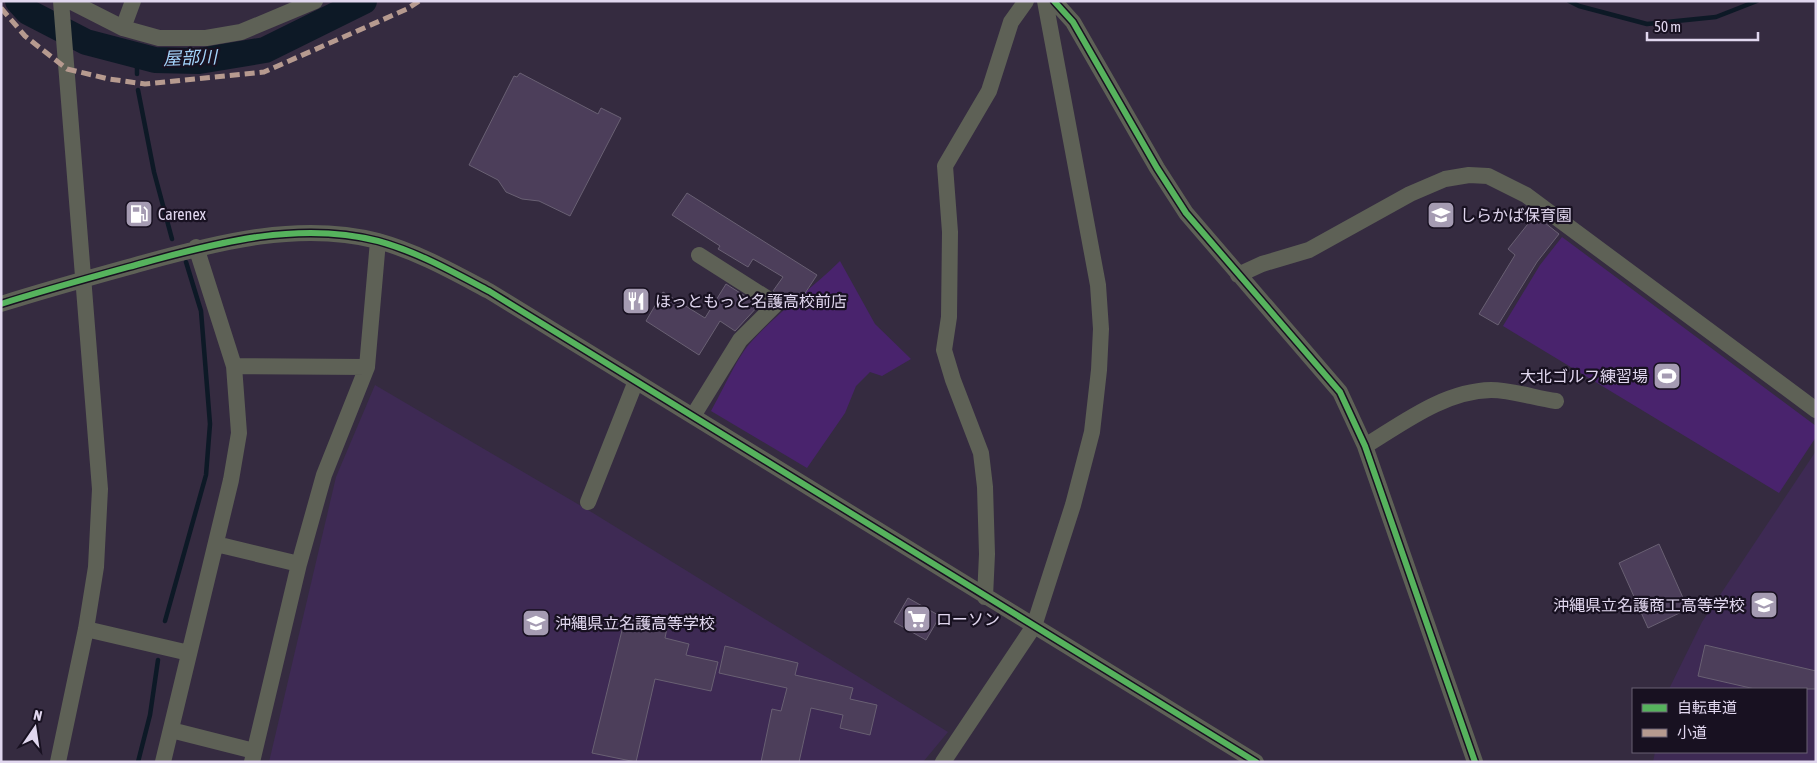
<svg xmlns="http://www.w3.org/2000/svg" width="1817" height="763" font-family="'Asap Condensed','Noto Sans JP',sans-serif">
<style>
.built{fill:#3e2a54}
.green{fill:#49236d}
.lines{fill:none;stroke-linecap:round;stroke-linejoin:round}
.stream{stroke:#0d1926;stroke-width:4.5}
.river{stroke:#0d1926;stroke-width:26}
.building{fill:#4c3e5a;stroke:#696073}
.minor{stroke:#5e6156;stroke-width:16}
.quiet{stroke:#b69a8f;stroke-width:5;stroke-dasharray:10 5;stroke-linecap:butt}
.cycleway-casing{stroke:#181121;stroke-width:9}
.cycleway{stroke:#56b35d;stroke-width:6}
.labels{text-anchor:middle;stroke-width:4.5;stroke-linejoin:round;paint-order:stroke}
.poi-label{font-size:16px;fill:#e1d7ef;stroke:#181121;text-anchor:start}
.water-label{font-size:18px;font-style:italic;fill:#a3d3fa;stroke:#181121}
</style>
<rect width="100%" height="100%" fill="#352b40"/>
<!-- built -->
<path class="built" d="M375,385l218,128 355,219 -25,30h-654l67,-285z
M1816,451v311h-163l2,-10h151v-63h-137l33,-67z"/>
<!-- green -->
<path class="green" d="M1562,237l254,189v11l-37,56 -276,-167 37,-61z
M840,261l35,63 36,35 -29,17 -12,-4 -14,14 -11,27 -38,55 -96,-57c11,-19 27,-56 41,-70 26,-29 60,-52 88,-80z"/>
<g class="lines">
<!-- stream -->
<path class="stream" d="M1569,1l10,5 68,18 69,-7 41,-16
M137,74v-19
M138,90l16,82 18,67
M165,621l41,-146 4,-51 -9,-113 -15,-49
M138,762l12,-47 8,-55"/>
<!-- river -->
<path class="river" d="M18,1l10,11 58,30 69,18 44,1 66,-11 99,-49"/>
</g>
<!-- building -->
<path class="building" d="M520,73l78,41 3,-6 20,10 -51,98 -31,-15 -17,-2 -16,-7 -8,-12 -29,-15 45,-89 3,1z
M687,193l130,82 -23,35 -8,-6 -4,-8 -9,-5 10,-14 -30,-18 -5,8 -30,-18 2,-3 -48,-31z
M1535,215l24,19 -22,28 -39,63 -19,-11 36,-59 -7,-6z
M726,284l33,21 -24,26 -15,-10 -21,34 -53,-34 17,-29 42,26z
M1659,544l29,65 -40,19 -29,-65z
M908,598l32,18 -14,24 -32,-18z
M625,618l42,10 -2,10 24,6 -3,11 32,7 -7,29 -56,-12 -19,83 -44,-9z
M1705,645l111,26v18h-61l-57,-13z
M725,646l73,17 -3,12 58,13 -3,11 27,6 -7,30 -30,-7 3,-13 -32,-7 -12,54h-38l11,-53 9,2 6,-23 -68,-15z"/>
<g class="lines">
<!-- minor -->
<path class="minor" d="M70,1l53,27 10,-27
M1054,1l19,21 84,146 29,45 154,179 25,54 110,316
M123,28l36,10h47l35,-6 74,-31
M196,247l38,119
M1238,275l24,-11 47,-14 101,-56 35,-15 24,-4 19,1 38,19 290,215
M1,304c47,-15 95,-28 142,-41 76,-21 157,-42 235,-22 40,11 75,31 111,50l767,471
M693,416l47,-76 36,-36 -77,-49
M1365,446c38,-23 79,-55 126,-56 21,0 44,8 65,11
M588,502l48,-121
M216,544l83,20
M985,597l2,-43 -2,-67 -4,-34 -28,-73 -9,-30 5,-33 1,-85 -5,-66 44,-75 22,-69 15,-21
M86,629l103,24
M171,730l83,21
M58,762l28,-133 10,-62 4,-78 -39,-488
M163,762l68,-282 8,-47 -5,-67 133,1
M252,762l47,-198 25,-89 43,-108 11,-126
M943,762l91,-136 39,-121 19,-73 7,-62 2,-41 -3,-44 -53,-284"/>
<!-- quiet -->
<path class="quiet" d="M1,8l24,28 42,33 42,10 36,5 119,-12 143,-63 12,-8"/>
<defs>
<path id="cycleway" d="M1054,1l19,21 84,146 29,45 154,179 25,54 110,316
M1,304c47,-15 95,-28 142,-41 76,-21 157,-42 235,-22 40,11 75,31 111,50l767,471"/>
</defs>
<!-- cycleway casing -->
<use href="#cycleway" class="cycleway-casing"/>
<!-- cycleway -->
<use href="#cycleway" class="cycleway"/>
</g>
<!-- icons -->
<defs>
<symbol id="fuel-square" viewBox="-11 -11 22 22"><rect x="-9" y="-9" width="18" height="18" rx="4" fill="#a59bb2" stroke="#181121"/><path d="M-5.5-6h7V0h2V4h1.3V-2.5L3-4.5l.8-.8L6-3V5H2.5V1h-1V6h-7ZM-4.2-4.7v3.2H.2V-4.7Z" fill="#fff"/></symbol>
<symbol id="school-square" viewBox="-11 -11 22 22"><rect x="-9" y="-9" width="18" height="18" rx="4" fill="#a59bb2" stroke="#181121"/><path d="M0-5L7-2L0 1L-7-2ZM-4 1L0 2.5L4 1V4Q0 6-4 4Z" fill="#fff"/></symbol>
<symbol id="restaurant-square" viewBox="-11 -11 22 22"><rect x="-9" y="-9" width="18" height="18" rx="4" fill="#a59bb2" stroke="#181121"/><path d="M-5-6h1v4h1v-4h1v4h1v-4h1v5L-1.5 .5V6h-2V.5L-5-1ZM5-6V6H3V1.5H1.5Q1.5-4 5-6Z" fill="#fff"/></symbol>
<symbol id="stadium-square" viewBox="-11 -11 22 22"><rect x="-9" y="-9" width="18" height="18" rx="4" fill="#a59bb2" stroke="#181121"/><path d="M0-5a6.5 5 0 1 0 0 10a6.5 5 0 1 0 0-10ZM-3.5-1.8h7v3.6h-7Z" fill="#fff"/></symbol>
<symbol id="supermarket-square" viewBox="-11 -11 22 22"><rect x="-9" y="-9" width="18" height="18" rx="4" fill="#a59bb2" stroke="#181121"/><path d="M-6-5.5h2.5l.6 2H6L4.5 2H-2.5L-4.4-4H-6ZM-1.5 3.2a1.3 1.3 0 1 0 .1 0ZM3 3.2a1.3 1.3 0 1 0 .1 0Z" fill="#fff"/></symbol>
</defs>
<g fill-rule="evenodd">
<use href="#fuel-square" x="123" y="198" width="32" height="32"/>
<use href="#school-square" x="1425" y="199" width="32" height="32"/>
<use href="#restaurant-square" x="620" y="285" width="32" height="32"/>
<use href="#stadium-square" x="1651" y="360" width="32" height="32"/>
<use href="#school-square" x="1748" y="589" width="32" height="32"/>
<use href="#supermarket-square" x="901" y="603" width="32" height="32"/>
<use href="#school-square" x="520" y="607" width="32" height="32"/>
</g>
<g class="labels">
<!-- poi labels -->
<g class="poi-label">
<text x="158" y="220">Carenex</text>
<text x="1460" y="221">しらかば保育園</text>
<text x="655" y="307">ほっともっと名護高校前店</text>
<text x="1648" y="382" text-anchor="end">大北ゴルフ練習場</text>
<text x="1745" y="611" text-anchor="end">沖縄県立名護商工高等学校</text>
<text x="936" y="625">ローソン</text>
<text x="555" y="629">沖縄県立名護高等学校</text>
</g>
<!-- water labels -->
<g class="water-label">
<text transform="translate(190 58) rotate(-2)" y="6">屋部川</text>
</g>
</g>
<!-- border -->
<rect width="1817" height="763" fill="none" stroke="#e1d7ef" stroke-width="5"/>
<!-- legend -->
<rect x="1632" y="688" width="175" height="65" fill="#181121" stroke="#686073"/>
<rect x="1642" y="704" width="25" height="8" fill="#56b35d" stroke="#686073"/>
<text x="1677" y="713" font-size="15" fill="#e1d7ef">自転車道</text>
<rect x="1642" y="729" width="25" height="8" fill="#b69a8f" stroke="#686073"/>
<text x="1677" y="738" font-size="15" fill="#e1d7ef">小道</text>
<!-- north arrow -->
<g transform="translate(35 728) rotate(13)" stroke="#181121" stroke-width="4" paint-order="stroke">
<path d="M0-4L9 19L0 12L-9 19Z" fill="#e1d7ef"/>
<text y="-8" font-size="14" font-weight="bold" text-anchor="middle" fill="#e1d7ef">N</text>
</g>
<!-- scale -->
<path d="M1647 32v8h111v-8" fill="none" stroke="#e1d7ef" stroke-width="2.5"/>
<text x="1654" y="32" font-size="15" fill="#e1d7ef" stroke="#181121" stroke-width="4" paint-order="stroke">50 m</text>
</svg>
